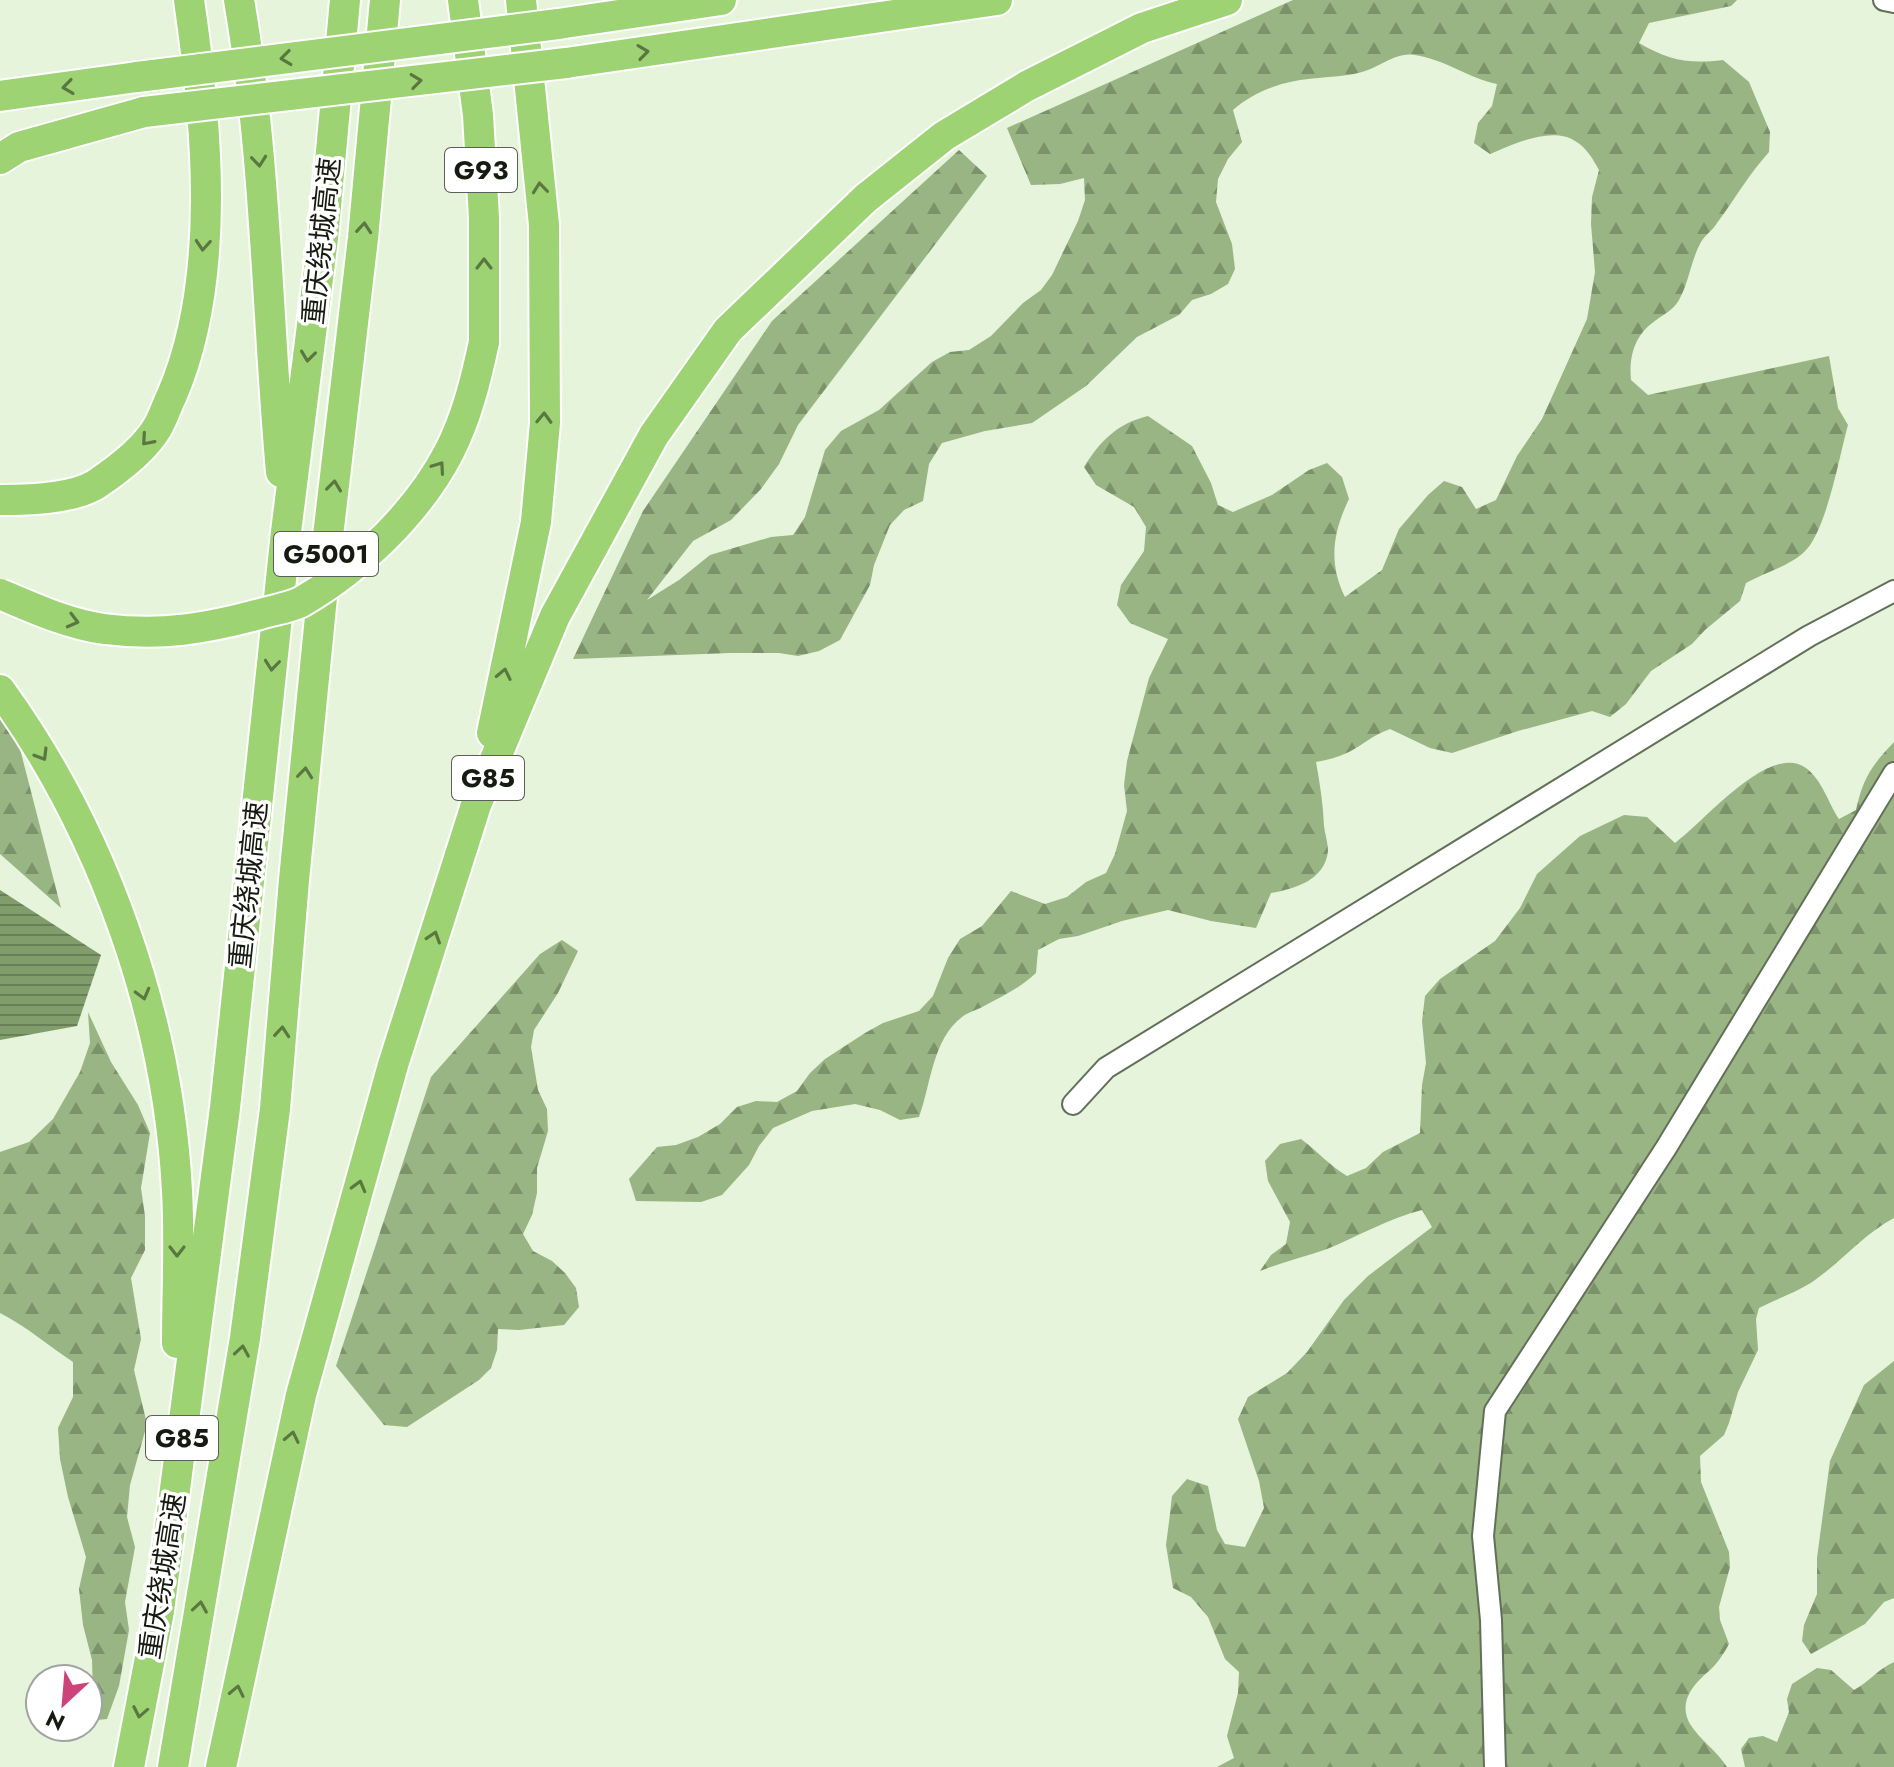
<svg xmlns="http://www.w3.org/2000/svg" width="1894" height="1767" font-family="Jost,'Noto Sans SC',sans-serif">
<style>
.forest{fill:url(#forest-firs)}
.water{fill:url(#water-rules)}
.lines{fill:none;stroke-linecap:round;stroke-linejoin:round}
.minor-casing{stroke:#637059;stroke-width:24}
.highway-casing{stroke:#fff;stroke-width:34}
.minor{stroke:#fff;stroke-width:20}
.highway{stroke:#9ed373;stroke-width:30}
.highway-bridge-casing{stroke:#fff;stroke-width:34;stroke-linecap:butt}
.highway-bridge{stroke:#9ed373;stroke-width:30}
.oneway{stroke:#5a7742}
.labels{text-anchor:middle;stroke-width:7;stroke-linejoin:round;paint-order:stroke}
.shield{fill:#fff;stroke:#5b5f58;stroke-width:2}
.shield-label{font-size:26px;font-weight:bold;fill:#151b11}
.street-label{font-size:28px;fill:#151b11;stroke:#fff}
</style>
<defs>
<pattern id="forest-firs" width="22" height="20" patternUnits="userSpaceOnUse" patternTransform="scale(2)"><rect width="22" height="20" fill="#98b583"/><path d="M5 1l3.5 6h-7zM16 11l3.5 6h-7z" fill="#7b926a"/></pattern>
<pattern id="water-rules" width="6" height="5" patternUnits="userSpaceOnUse" patternTransform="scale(2)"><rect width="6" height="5" fill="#819d6c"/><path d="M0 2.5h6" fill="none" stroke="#687f57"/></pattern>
</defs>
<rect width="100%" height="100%" fill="#e5f4da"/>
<!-- forest -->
<path class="forest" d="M1293,0h444l-6,6 -82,17 -10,20c31,18 49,21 84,17l26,22 21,50 -1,20c-20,22 -34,47 -52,71 -4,7 -12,12 -16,19 -10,18 -12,40 -22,58 -7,12 -19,16 -28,24 -18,14 -22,36 -20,56l17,15 181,-39 9,52 10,17c-9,32 -22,110 -46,129 -16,13 -37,19 -56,29l-6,18 -35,29 -13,14 -41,27 -25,33 -16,13 -18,-6 -74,20 -66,22 -22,-5 -40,-19c-17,6 -26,15 -41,23 -11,5 -21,8 -33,10 4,22 7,42 8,64 1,8 4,17 4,25 -3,29 -33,38 -57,42l-15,35 -45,-7 -43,-11 -46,11 -44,15 -19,3 -21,11 -2,23c-16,15 -33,23 -52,33 -7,4 -16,6 -22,11 -30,23 -31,68 -43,100l-19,3 -20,-10 -25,-6 -43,7 -39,17 -14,18 -10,19 -27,30 -21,7 -65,-1 -7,-22 28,-32 19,-2 22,-8 22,-13 17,-17 19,-6 21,1 20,-11 13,-18 15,-14 40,-26 18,-10 36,-12 14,-15 15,-38 12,-19 22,-13 29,-35 34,13 22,-7 19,-15 20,-9 9,-19 12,-43 -3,-26 3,-24 22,-83 19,-39 -38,-16 -13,-18 4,-20 23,-34 2,-24 -12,-20 -38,-22 -12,-18c16,-26 34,-44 64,-51l44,30 19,37 7,22 15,7 39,-17 37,-25 18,-7 15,14 7,22c-16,33 -21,64 -4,98l37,-27 17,-41 29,-34 16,-14 18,6 14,22 20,-9 21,-44 25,-37 45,-100 8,-47 -4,-48 1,-27 7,-27c-6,-11 -13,-23 -24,-29 -23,-15 -62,3 -85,13l-16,-11 4,-20 14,-17 5,-22c-29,-6 -53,-25 -82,-29 -18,-3 -31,9 -47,15 -16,6 -32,6 -49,8 -32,2 -62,11 -86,32l9,32 -14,17 -10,20 -2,23 16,42 3,25 -7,15 -17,10 -19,6 -13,15 -42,22 -51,49 -54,37 -47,8 -43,12 -13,21 -6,37 -19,9 -14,15 -16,40 -4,20 -30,55 -21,11 -21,5 -19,-3h-49l-157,6 70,-148 129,-190 187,-171 28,26 -189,249 -19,39 -18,25 -30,31 -38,21 -46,59 32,-20 31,-25 61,-18 22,-2 12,-18 20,-67 16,-19 38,-21 53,-48 18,-10 19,-2 22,-14 32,-33 18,-13 11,-15 26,-54 7,-21 -1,-22 -24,6 -29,1 -24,-57z
M0,716l19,29 42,163 -61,-54z
M1894,742v476c-30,16 -51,42 -79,62 -17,12 -37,18 -56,28l-3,11 2,31 -20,42 -9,31 -5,12 -24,21 1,26 28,70 1,15 -11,40 1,13 9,24c-5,9 -11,19 -19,26 -15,13 -33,31 -20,54 10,16 27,27 37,43h-510l17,-9 -7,-22 11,-43 1,-21 -14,-13 -17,-42 -17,-20 -18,-9 -7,-43 3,-23 3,-26 15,-17 21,7 9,44 8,14 20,3 19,-39 -5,-27 -21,-62 10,-22 39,-24 20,-21 37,-52 24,-24 64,-49 -10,-17c-33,8 -63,26 -95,39 -22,8 -45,13 -67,22l11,-16 15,-11 4,-22 -22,-41 -3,-20 15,-17 21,-5c16,12 28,26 46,37l19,-8 17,-16 37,-19 2,-48 4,-22 -4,-42 3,-25 15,-17 55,-38 25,-33 17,-34 43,-38 44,-21 23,2 28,26c27,-19 95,-102 131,-75 17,13 22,35 33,51l17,-9c7,-32 16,-45 38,-68z
M562,940l16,11 -20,42 -24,37 -3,17 7,43 9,19 1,22 -11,37v25l-5,22 -9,19 10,17 19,10 13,12 11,15 3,19 -15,18 -45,5 -21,-1 -1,21 -6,18 -12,12 -72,47 -23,-2 -48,-59 95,-289 109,-123z
M88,1012l23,50 27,43 12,28 -9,55 4,28v34l-14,28 10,61 -7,31 13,54 -17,61 -3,32 8,30 -10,55 4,28 -10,56 -12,33 -19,2v-17l5,-10 -1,-34 -9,-35 -4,-36 7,-32 -18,-60 -8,-38 -2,-31 15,-31v-35c-24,-16 -47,-36 -73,-49v-161l29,-10 24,-23 27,-47 10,-29z
M1894,1361v237l-10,4 -19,22 -54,30 -9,-13 2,-16 13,-31v-36l13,-97 34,-76z
M1894,1662v105h-149l-4,-18 8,-11 14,-2 14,6 12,-30 -2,-13 5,-15 25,-16 14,2 23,20c15,-8 24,-21 40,-28z"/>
<!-- water -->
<path class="water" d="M0,890l101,65 -24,71 -77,14z"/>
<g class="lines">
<defs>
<path id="minor" d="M1884,0l10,2
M1073,1104l33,-36 703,-432 85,-45
M1495,1767l-4,-147 -8,-84 12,-125 171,-263 228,-375"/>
<path id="highway" d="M239,0c27,156 28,314 42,472
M463,0l15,115 6,103v124
M558,24l163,-24
M566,63l431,-63
M0,96l137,-19
M0,159l19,-12 125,-35
M0,500c27,0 71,-1 95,-15 21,-14 49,-35 62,-57 6,-10 10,-23 15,-33 50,-116 35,-273 17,-395
M0,690c103,142 168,326 177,501 3,50 0,101 0,152
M492,733l44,-211 9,-99 -1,-198 -23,-225
M129,1767l30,-156 66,-503 61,-576 37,-294 22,-238
M173,1767l72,-429 30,-229 19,-229 34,-344 35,-298 22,-238
M221,1767l80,-372 92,-330 83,-260 79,-189 99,-181 74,-105 138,-132 78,-62 83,-50 115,-58 85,-28"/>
</defs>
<!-- minor casing -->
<use href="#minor" class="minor-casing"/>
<!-- highway casing -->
<use href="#highway" class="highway-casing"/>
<!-- minor -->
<use href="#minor" class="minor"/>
<!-- highway -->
<use href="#highway" class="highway"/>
<defs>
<path id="highway-bridge" d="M137,77l421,-53
M144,112l422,-49
M0,594c33,14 68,30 104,35 57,7 101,0 156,-15 13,-4 29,-6 41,-12 59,-34 117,-90 148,-150 18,-35 27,-73 35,-110"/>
</defs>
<!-- highway-bridge casing -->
<use href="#highway-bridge" class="highway-bridge-casing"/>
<!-- highway-bridge -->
<use href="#highway-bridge" class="highway-bridge"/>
</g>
<!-- one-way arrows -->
<defs><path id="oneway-chevron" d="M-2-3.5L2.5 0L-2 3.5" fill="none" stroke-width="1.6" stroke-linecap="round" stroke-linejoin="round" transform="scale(2)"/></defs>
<g class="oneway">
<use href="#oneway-chevron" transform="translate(643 52) rotate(-8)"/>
<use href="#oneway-chevron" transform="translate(286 58) rotate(173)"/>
<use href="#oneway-chevron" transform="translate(416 81) rotate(-7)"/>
<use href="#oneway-chevron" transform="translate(68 87) rotate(172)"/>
<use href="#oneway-chevron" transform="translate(259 161) rotate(84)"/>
<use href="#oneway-chevron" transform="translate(540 188) rotate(-96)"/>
<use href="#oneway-chevron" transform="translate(364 228) rotate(-85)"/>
<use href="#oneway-chevron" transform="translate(203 245) rotate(94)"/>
<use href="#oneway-chevron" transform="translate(484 264) rotate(-90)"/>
<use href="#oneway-chevron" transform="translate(308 356) rotate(97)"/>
<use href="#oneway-chevron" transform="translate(544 418) rotate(-88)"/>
<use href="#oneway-chevron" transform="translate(147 440) rotate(131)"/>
<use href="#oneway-chevron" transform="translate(439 467) rotate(-55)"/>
<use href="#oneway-chevron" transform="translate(334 486) rotate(-83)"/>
<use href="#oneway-chevron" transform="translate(73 621) rotate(15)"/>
<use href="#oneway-chevron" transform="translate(272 665) rotate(96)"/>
<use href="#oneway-chevron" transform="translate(504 674) rotate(-78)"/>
<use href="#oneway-chevron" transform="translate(42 755) rotate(59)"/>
<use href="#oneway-chevron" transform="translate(305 773) rotate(-84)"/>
<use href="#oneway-chevron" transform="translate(434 937) rotate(-72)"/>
<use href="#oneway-chevron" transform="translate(143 994) rotate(75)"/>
<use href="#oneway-chevron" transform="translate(282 1032) rotate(-85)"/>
<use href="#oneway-chevron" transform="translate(359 1186) rotate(-75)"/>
<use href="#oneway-chevron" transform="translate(177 1251) rotate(90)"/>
<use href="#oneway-chevron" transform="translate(242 1351) rotate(-81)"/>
<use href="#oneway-chevron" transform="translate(292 1437) rotate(-78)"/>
<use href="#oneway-chevron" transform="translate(200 1607) rotate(-81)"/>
<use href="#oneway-chevron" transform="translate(237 1691) rotate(-78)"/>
<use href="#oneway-chevron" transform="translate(140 1712) rotate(101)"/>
</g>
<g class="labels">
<!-- shield labels -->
<g class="shield">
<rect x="445" y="148" width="72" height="44" rx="6"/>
<rect x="274" y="532" width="104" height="44" rx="6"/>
<rect x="452" y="756" width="72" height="44" rx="6"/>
<rect x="146" y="1416" width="72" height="44" rx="6"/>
</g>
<g class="shield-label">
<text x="481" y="179">G93</text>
<text x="326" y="563">G5001</text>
<text x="488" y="787">G85</text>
<text x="182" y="1447">G85</text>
</g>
<!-- street labels -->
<g class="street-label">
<text transform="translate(321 241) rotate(-84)" y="10">重庆绕城高速</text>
<text transform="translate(248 885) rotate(-84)" y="10">重庆绕城高速</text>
<text transform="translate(162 1576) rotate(-81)" y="10">重庆绕城高速</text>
</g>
</g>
<!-- north arrow -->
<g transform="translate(64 1703) rotate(206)"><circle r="38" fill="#ffffff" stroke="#a1a4a0" stroke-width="2"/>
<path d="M0-6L14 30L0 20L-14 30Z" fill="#cd4279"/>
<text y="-12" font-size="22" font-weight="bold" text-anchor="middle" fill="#151b11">N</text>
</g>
</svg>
